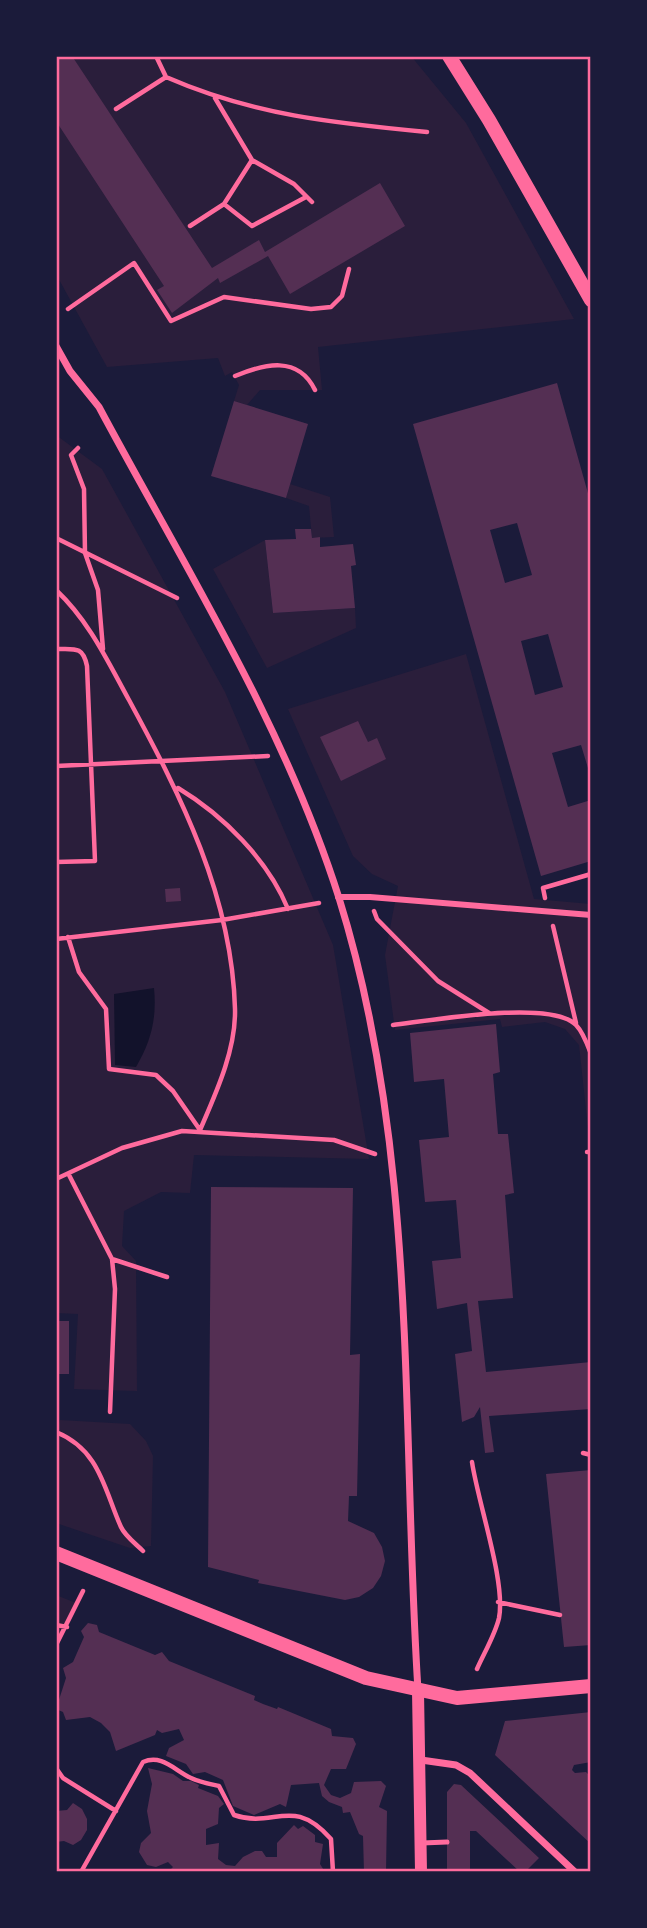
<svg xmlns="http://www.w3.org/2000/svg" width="647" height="1928" font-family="'Roboto Condensed',sans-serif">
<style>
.green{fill:#2a1e3b}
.water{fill:#12122b}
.building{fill:#542f53;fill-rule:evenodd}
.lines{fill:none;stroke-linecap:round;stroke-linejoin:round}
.path{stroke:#ff6b9d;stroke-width:4.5}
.service{stroke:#ff6b9d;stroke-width:5}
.pedestrian{stroke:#ff6b9d;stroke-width:6}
.minor{stroke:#ff6b9d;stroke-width:7}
.tertiary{stroke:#ff6b9d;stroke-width:12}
.secondary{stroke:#ff6b9d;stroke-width:14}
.neatline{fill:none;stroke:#ff6b9d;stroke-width:2.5}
</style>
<rect width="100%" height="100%" fill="#1b1b3a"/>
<!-- green -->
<path class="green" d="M56,56h355l55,67 108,196 -256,28 4,43h-62l-13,15 -13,-4 5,-16 -7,-13 -7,4 -7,-18 -111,9 -51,-93z
M56,435l46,34 123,223 108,253 36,214 -175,-4 -4,38 -29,-1 -37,19 -2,35 14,15 1,130 -63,-2 4,-75 -22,-1z
M290,484l40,13 4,40 -22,1 -3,-32 -23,-8z
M265,540l8,73 82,-5 1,20 -89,40 -54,-99z
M466,654l68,245 57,5v252l-12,-111 -14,-16 -20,-7 -43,5 -2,-8 -105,11 -10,-75 13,-69 -26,-12 -19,-18 -65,-147z
M60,1420l70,4 16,17 7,15 -2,90 -21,2 -74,-25v-89z
M56,1595l20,8 -20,38z"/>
<!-- water -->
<path class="water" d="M154,988c3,31 -3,53 -18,79l-21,-2 -1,-71z"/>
<!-- building -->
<path class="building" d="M56,56h16l140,212 47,-28 6,12 115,-69 25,43 -115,68 -22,-38 -48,27 -2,-5 -46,35 -15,-23 7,-4 -108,-165z
M557,383l34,121v274l-10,-33 -29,8 16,54 23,-7v61l-50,15 -128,-452zM517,523l15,52 -27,8 -15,-53zM548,634l15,53 -28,8 -14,-54z
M234,401l74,23 -22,74 -75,-22z
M295,529h16l1,9 8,-1v10l33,-3 3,21 -5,1 4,42 -82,5 -8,-73 31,-1z
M358,721l10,21 9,-4 9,21 -45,22 -21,-44z
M180,888l1,13 -15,1 -1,-13z
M496,1024l4,48 -7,2 5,60h10l6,59 -9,2 8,103 -35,3 8,71 105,-10v47l-102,7 5,36 -9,1 -5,-46 -6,10 -12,5 -7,-68 17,-3 -5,-48 -30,6 -5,-48 29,-3 -5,-58 -31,2 -6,-62 30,-3 -5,-58 -30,3 -4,-49z
M211,1187l142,1 -3,167 10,-1 -3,142h-8l-1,25 26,12 8,14 3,14 -4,15 -8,12 -14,9 -14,3 -87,-17 1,-3 -51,-13z
M56,1321h13v53h-13z
M591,1470v175l-27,2 -18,-173z
M88,1623l9,2 2,7 56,23 7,-3 7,9 86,35 -1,4 9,4 14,5 1,-2 53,22 1,7 21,2 3,6 -10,25h-15l-7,16 7,10 9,3 11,-5 3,-11 27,-1 5,5 -7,21 8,4 -1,61h-22l-1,-36 -4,-2 -9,-22 -7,1 -1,-6 -13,-5 -7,-6 -3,-13 -28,2 -5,22 -6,-3 -26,11 -21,-9 -10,-26 -18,-8 -12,2 -7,-10 -20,-8 3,-8 15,-8 -5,-11 -17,4 -5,-3 -2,5 -39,16 -6,-19 -9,-9 -11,-6 -24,3 -3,-8 -7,-3 10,-31 -3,-10 10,-6 11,-25 -3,-6z
M591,1712v50l-17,3 -2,5 3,3 11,-1 5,5v67l-96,-89 10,-34z
M148,1768l25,6 10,7h8l8,4 -1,3 20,8 6,8 -5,4 -1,16 -12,5v16l13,-2 -1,16 8,6 9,1 8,-9 12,-6h7l4,6h11v-14l17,-18 4,4 5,-3 12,9v7l8,2 -3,20 5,8h-157l5,-5 -5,-5 -12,5 -9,-2 -8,-13 2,-9 10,-10 -4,-22 5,-27z
M454,1784l7,1 78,73 -14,14h-5l-44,-41h-6v41h-23v-80z
M73,1803l9,6 5,10v11l-6,10 -8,5 -9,-4 -8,1v-31l11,-1z"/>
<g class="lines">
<!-- path -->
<path class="path" d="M156,56l10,21c87,38 167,46 261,55
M215,98l37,62 42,24 18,18
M116,109l50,-32
M252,160l-28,44 28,22 54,-29
M190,226l34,-22
M68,309l66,-46 37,58 53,-24 87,12 20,-2 11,-11 7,-27
M235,376c29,-12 63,-21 80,14
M78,448l-7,7 13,34 1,64 13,37 5,59
M56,538l121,60
M56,590c33,31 51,70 73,110 52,96 103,196 106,309 1,41 -19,84 -35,121
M56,649c19,0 27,-3 31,17l8,195 -39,1
M56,766l212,-10
M178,788c45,27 90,72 110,121
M545,898l-2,-10 48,-14
M374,911l3,8 61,62 51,32
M553,926l23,97
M68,937l11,35 27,37 3,60 47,6 17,16 27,39
M56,939l166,-19 97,-17
M393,1025c35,-4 158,-26 183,0 7,7 12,21 15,29
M587,1152h4
M69,1175l43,84 55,18
M56,1179l66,-31 60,-17 152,9 41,14
M110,1412l5,-123 -3,-30
M56,1432c44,18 48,57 65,95 4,9 15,17 22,24
M583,1453l8,2
M472,1462c6,41 34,120 27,156 -4,17 -15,35 -22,51
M498,1602l62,13
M56,1625l11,2
M56,1645l27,-54
M56,1768l7,10 53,33
M81,1872l62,-110c19,-8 31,8 48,16 8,4 19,6 28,8l15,29c41,14 58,-20 97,24l2,33"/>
<!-- service -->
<path class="service" d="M422,1843l25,-1"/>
<!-- pedestrian -->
<path class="pedestrian" d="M338,897h32l221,18"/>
<!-- minor -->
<path class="minor" d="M56,346l14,25 29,36c85,159 185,317 240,491 80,256 62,528 79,792
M421,1760l35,5 14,8 105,99"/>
<!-- tertiary -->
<path class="tertiary" d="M418,1691l3,181"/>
<!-- secondary -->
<path class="secondary" d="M449,56l40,64 102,180
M56,1553l310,125 91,20 134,-12"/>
</g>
<!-- border -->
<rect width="647" height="1928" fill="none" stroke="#1b1b3a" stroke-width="116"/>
<rect x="58" y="58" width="531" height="1812" class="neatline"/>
</svg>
